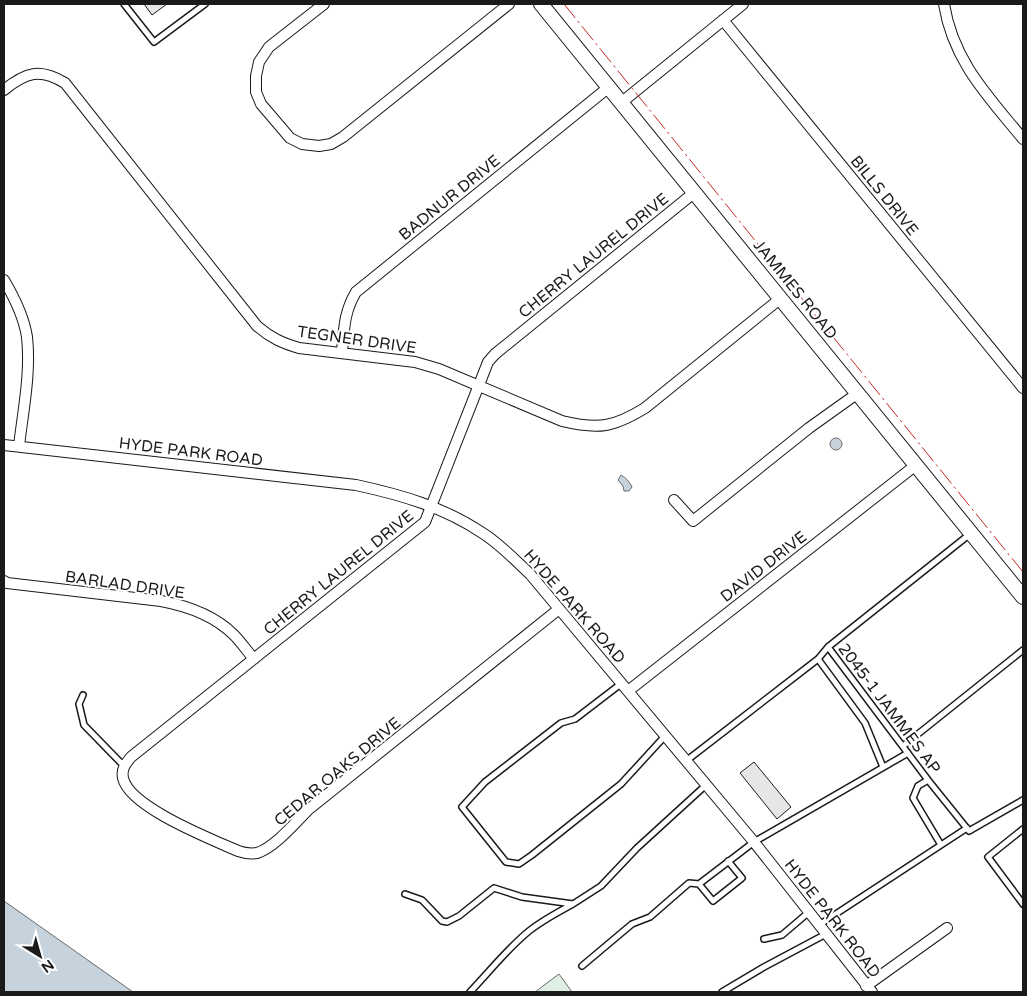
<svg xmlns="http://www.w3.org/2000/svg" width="1027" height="996" font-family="'Varela Round',sans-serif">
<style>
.green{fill:#e0efe3;stroke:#6a6a6a}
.water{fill:#c6d2dc;stroke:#6a6a6a}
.building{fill:#e6e6e6;stroke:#1a1a1a}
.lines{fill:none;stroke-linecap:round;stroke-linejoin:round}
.lane-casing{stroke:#1a1a1a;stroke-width:8}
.street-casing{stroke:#1a1a1a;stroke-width:12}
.secondary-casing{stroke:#1a1a1a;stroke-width:16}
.lane{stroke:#fff;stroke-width:5}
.street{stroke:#fff;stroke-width:10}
.secondary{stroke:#fff;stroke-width:14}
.power{stroke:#c62828;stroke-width:1;stroke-dasharray:18 4 2.5 4;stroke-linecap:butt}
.labels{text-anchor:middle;stroke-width:4;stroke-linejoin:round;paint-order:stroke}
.street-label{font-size:16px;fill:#1a1a1a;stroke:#fff}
</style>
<rect width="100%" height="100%" fill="#fff"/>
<!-- green -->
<path class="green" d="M559,974l13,18h-37z"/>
<!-- water -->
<path class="water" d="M830 444a6 6 0 1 1 12 0a6 6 0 1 1-12 0Z
M621,475c5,3 9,7 11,12l-3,4h-5l-1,-5 -5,-6z
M4,901l129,91h-129z"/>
<!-- building -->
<path class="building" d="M144,4h23l-15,11z
M754,762l37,45 -14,12 -37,-46z"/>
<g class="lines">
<defs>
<path id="lane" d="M124,4l30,38 51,-38
M970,534l-142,113 100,133 41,51 54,-31
M818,659l47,64 18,44
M622,683l-47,36 -14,4 -76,59 -23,25 44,55 13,2 13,-9 89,-71 44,-48
M83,695l-4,9 5,21 40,41
M903,746l120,-96
M686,761l132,-102 10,-12
M1023,829l-35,28 35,47
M941,845l26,-17
M728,861l14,17 -29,23 -14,-17 55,-42 154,-89
M405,894l17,6 20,21 5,1 12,-6 35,-28 28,9 51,7 28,-18 36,-38 69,-63
M819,925l122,-80 -28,-47 5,-12 10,-6
M764,939l18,-4 27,-23
M582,966l50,-42 18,-7 39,-34 10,1
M470,992c19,-20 37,-43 59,-61 14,-11 29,-19 44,-27
M722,992l42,-25 62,-33"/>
<path id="street" d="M324,4l-55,43 -10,15 -3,14v16l5,12 29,34 12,6 17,2 12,-2 12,-7 166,-133
M944,4c9,57 44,92 79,135
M723,20l300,368
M4,90c22,-18 36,-22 61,-7l192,243c14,12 25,17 42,22l116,14 24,7 123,52c37,9 52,6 83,-13l136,-110
M622,102l121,-98
M4,280c10,17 20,37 23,57 4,36 -4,74 -8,109
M342,352c2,-23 2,-40 14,-60l253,-205
M4,445l352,40c46,10 88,22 128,49 17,11 31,26 46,40l224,268 118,150
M674,500l19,21 116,-93 49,-35
M4,581l3,2 154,18c27,5 53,14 73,34 7,7 13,16 20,24
M559,609l-250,200c-14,14 -34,38 -52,44 -6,1 -13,0 -19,-2 -27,-12 -109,-44 -115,-73 -2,-9 3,-15 8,-21l294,-235 63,-160 7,-8 200,-162
M628,691l288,-226
M866,986l81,-58"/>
<path id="secondary" d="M541,4l482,593"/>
</defs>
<!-- lane casing -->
<use href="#lane" class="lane-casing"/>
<!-- street casing -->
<use href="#street" class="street-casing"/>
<!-- secondary casing -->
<use href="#secondary" class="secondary-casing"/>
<!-- lane -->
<use href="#lane" class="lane"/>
<!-- street -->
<use href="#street" class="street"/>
<!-- secondary -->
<use href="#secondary" class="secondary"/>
<!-- power -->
<path class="power" d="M564,4l459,568"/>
</g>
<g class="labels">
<!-- street labels -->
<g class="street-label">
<text transform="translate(885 195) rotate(51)" y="6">BILLS DRIVE</text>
<text transform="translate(449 197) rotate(-39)" y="6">BADNUR DRIVE</text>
<text transform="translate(593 255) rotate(-39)" y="6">CHERRY LAUREL DRIVE</text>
<text transform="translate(796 289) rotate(51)" y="6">JAMMES ROAD</text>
<text transform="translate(357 339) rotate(8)" y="6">TEGNER DRIVE</text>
<text transform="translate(191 451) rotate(7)" y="6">HYDE PARK ROAD</text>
<text transform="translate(763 566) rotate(-38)" y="6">DAVID DRIVE</text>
<text transform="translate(338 572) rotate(-39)" y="6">CHERRY LAUREL DRIVE</text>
<text transform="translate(125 584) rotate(8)" y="6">BARLAD DRIVE</text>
<text transform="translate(575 606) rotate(49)" y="6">HYDE PARK ROAD</text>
<text transform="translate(890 708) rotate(53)" y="6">2045-1 JAMMES AP</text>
<text transform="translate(337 771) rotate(-40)" y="6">CEDAR OAKS DRIVE</text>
<text transform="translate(833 918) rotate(52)" y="6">HYDE PARK ROAD</text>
</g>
</g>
<!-- border -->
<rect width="1027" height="996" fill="none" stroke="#1a1a1a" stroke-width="10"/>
<!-- north arrow -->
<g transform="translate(40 956) rotate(143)" stroke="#ffffff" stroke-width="4" paint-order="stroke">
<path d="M0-4L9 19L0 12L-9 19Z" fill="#1a1a1a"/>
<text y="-8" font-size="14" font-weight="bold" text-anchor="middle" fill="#1a1a1a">N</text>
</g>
</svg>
